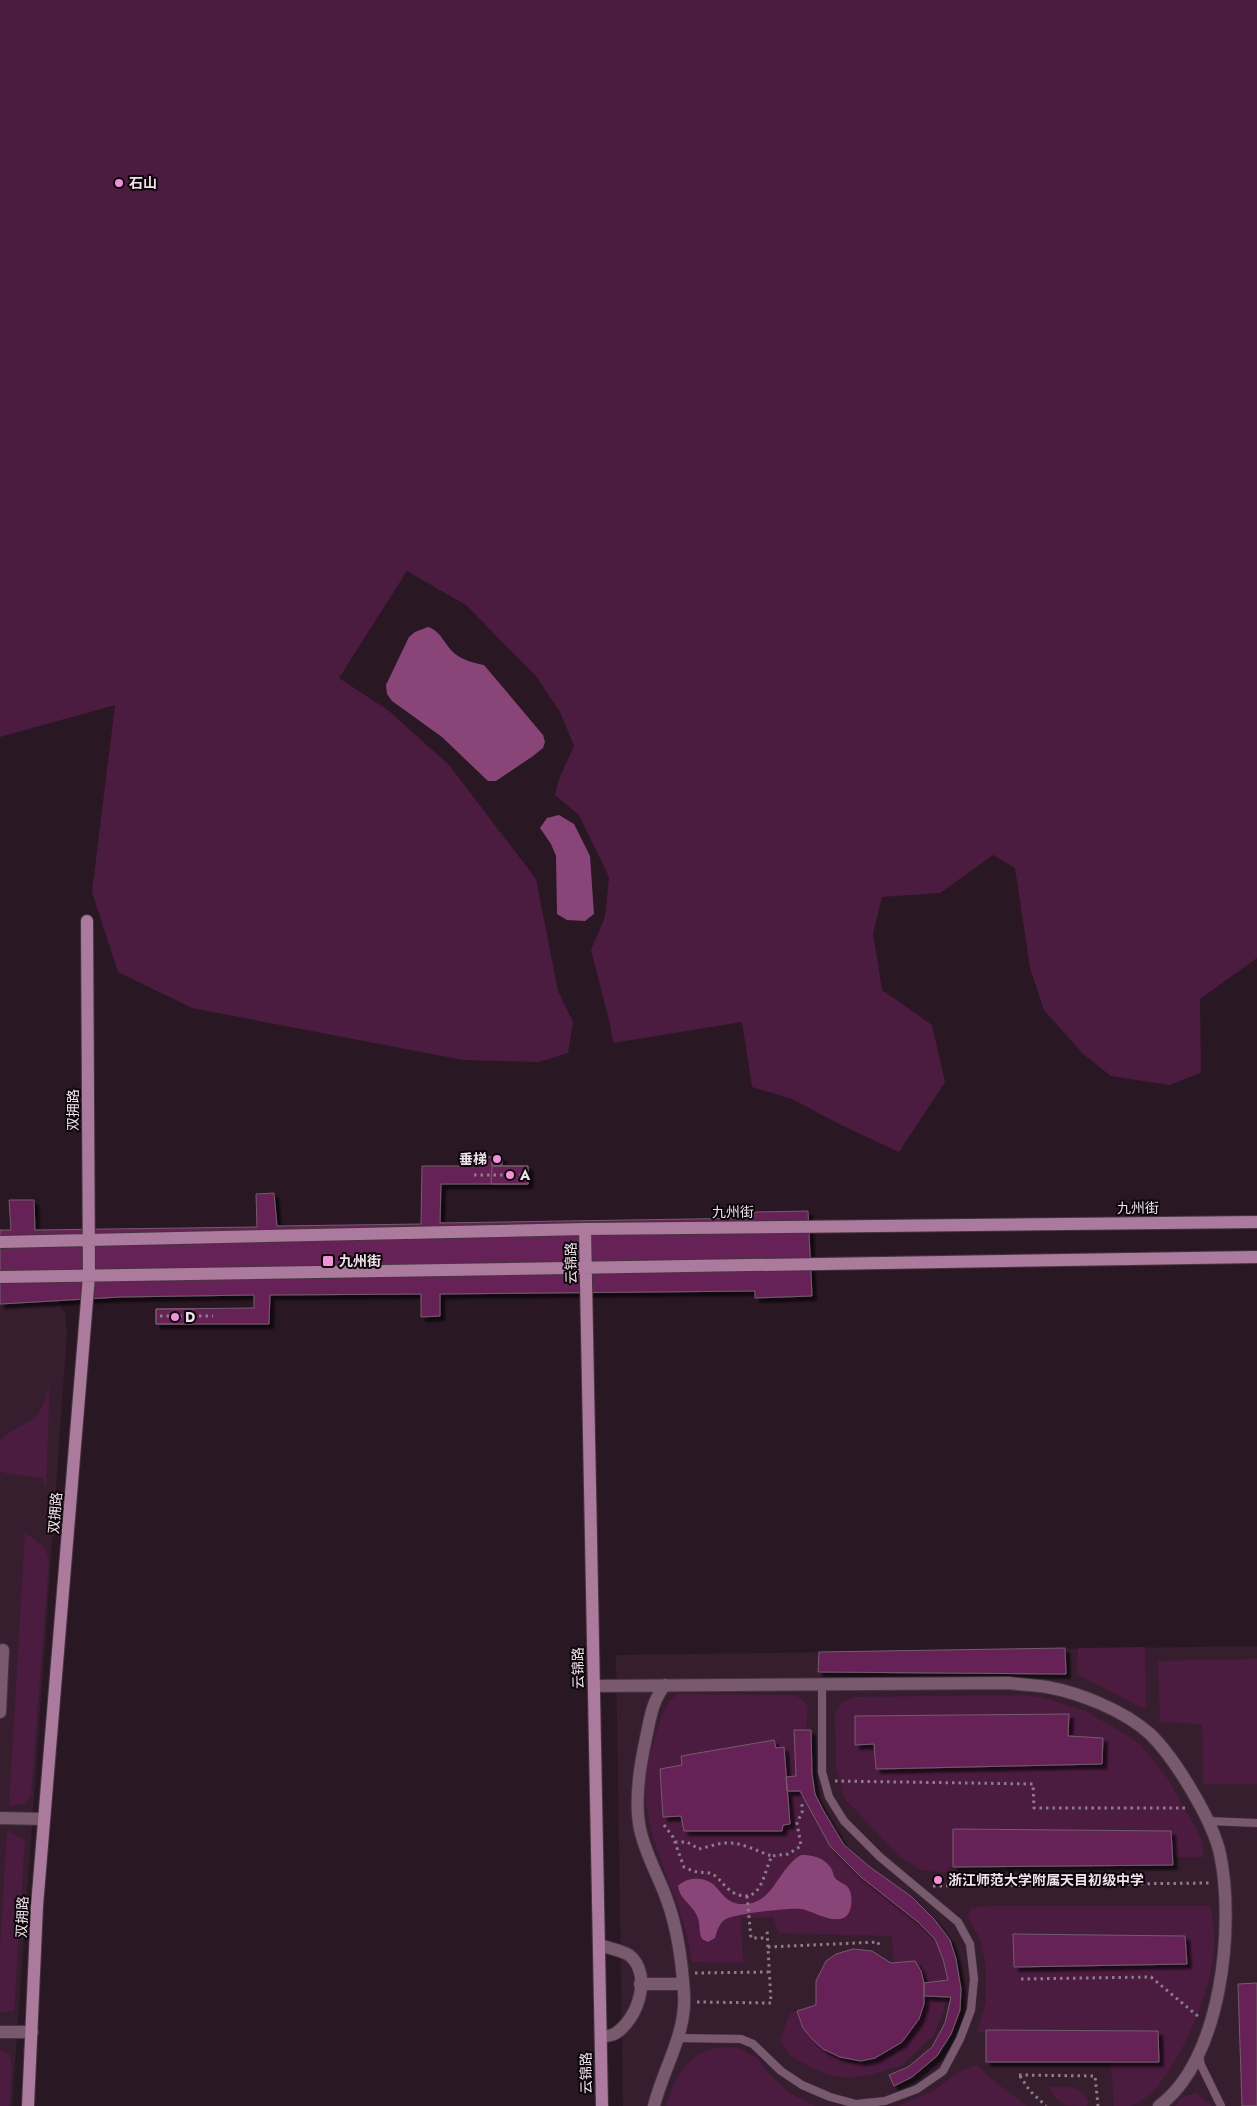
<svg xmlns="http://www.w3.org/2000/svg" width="1257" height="2106" font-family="Jost,'Noto Sans SC',sans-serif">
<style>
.built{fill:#361e2f}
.green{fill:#4c1b40}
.water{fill:#894577}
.building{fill:#662456;stroke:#735c6c;filter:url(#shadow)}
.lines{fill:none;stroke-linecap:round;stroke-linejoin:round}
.lane-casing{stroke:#463340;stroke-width:9}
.street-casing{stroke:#463340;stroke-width:14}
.secondary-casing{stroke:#463340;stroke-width:14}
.path{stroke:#8d7d88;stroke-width:3;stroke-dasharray:2.5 4;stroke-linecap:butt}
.lane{stroke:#78596e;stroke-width:8}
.street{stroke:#78596e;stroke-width:12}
.secondary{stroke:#ac7a9d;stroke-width:12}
.poi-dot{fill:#f291d7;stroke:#0d060b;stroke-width:2}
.labels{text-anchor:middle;stroke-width:4;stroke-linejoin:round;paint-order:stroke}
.poi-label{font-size:14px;font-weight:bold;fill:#efe2ea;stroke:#0d060b;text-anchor:start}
.street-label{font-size:14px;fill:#efe2ea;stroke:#0d060b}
</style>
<defs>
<filter id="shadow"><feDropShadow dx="4.5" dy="4.5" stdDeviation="1" flood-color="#0009"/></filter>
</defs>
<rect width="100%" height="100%" fill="#2a1724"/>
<!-- built -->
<path class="built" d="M56,1299l9,14 2,19 -55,774h-12v-805z
M1257,1646v460h-634l-7,-451z"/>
<!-- green -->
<path class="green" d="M0,0h1257v958l-57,41 1,74 -32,12 -58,-9 -28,-22 -39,-44 -14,-42 -15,-100 -22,-13 -53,38 -58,4 -9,36 9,57 50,35 13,57 -46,70 -58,-27 -49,-26 -40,-12 -10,-65 -129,21 -3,-19 -19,-74 14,-33 4,-40 -30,-62 -24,-20 4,-16 15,-33 -14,-34 -24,-36 -70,-71 -59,-34 -68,107 50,33 60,54 87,114 22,112 15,31 -5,31 -29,9 -76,-2 -271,-52 -74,-36 -26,-80 23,-187 -115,32z
M50,1379l-4,110 -3,-10c-15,-6 -29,-1 -43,-8v-30c9,-11 22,-14 33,-22 11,-8 14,-27 17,-40z
M25,1532l20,16 4,13 -18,234 -6,8 -16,3z
M1145,1647l1,63 -69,-36 1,-26z
M1257,1659v125h-54l-1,-60 -42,-2 -2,-61z
M677,1694l115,1 9,3 7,8 -6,67 15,51 13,22 31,31 57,45 17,17 8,20 6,27 -6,26 -9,23 -31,30 -32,10 -21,3 -22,-3 -18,-8 -19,-11 -11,-16 10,-28 94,-9 10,-20 -2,-47 -113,-3 -6,-16 -32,1 2,45 -51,-1c-8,-65 -49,-117 -47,-184 1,-15 7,-30 11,-45 5,-15 8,-29 21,-39z
M1019,1695l22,2 45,14 53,32 29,36 33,59 3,19 -240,-1 -20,17 -23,-3 -21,-13 -55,-58 -9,-32 -1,-52 6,-12 13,-6z
M7,1831l18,9 -11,171 -14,1v-65z
M987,1906h222c6,15 6,36 4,52 -4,38 -43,138 -83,148 -5,0 -11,0 -16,0l-5,-67 -132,-7 9,-30v-35l-6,-29 -8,-12 -4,-11 3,-7z
M736,2047l21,11 12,16 22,20 25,12h-150c7,-23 19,-51 46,-57 7,-2 16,-1 24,-2z
M0,2050l9,3 3,12 -3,41h-9z
M977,2065l13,13 37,28h-129l35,-15 25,-19z
M1048,2087c17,0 32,-3 41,14l-2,5c-23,0 -27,0 -39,-19z
M1196,2093l17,13h-38l6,-8z"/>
<!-- water -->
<path class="water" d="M428,627c13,4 16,17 26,26 8,7 20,10 30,12l59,70 2,7 -2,6 -10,8 -37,25h-8l-46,-44 -50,-36 -5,-7 -1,-9 23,-48 6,-5z
M559,815l15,9 16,32 4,58 -9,7 -18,-1 -10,-6 -1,-58 -5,-12 -11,-16 7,-10z
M801,1855c12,0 22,2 30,13 2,3 2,8 5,11 5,5 11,4 14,12 2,5 2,14 0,19 -7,20 -35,2 -48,-1 -10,-2 -68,5 -76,10 -7,4 -9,12 -11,19l-7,4 -6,-3c-4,-8 -1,-15 -5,-23 -5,-12 -17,-16 -19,-30 8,-9 26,-10 36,-1 10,10 14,20 31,19 29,-1 33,-36 56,-49z"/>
<!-- building -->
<path class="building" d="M464,1156l28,1v9h36v18h-87l-1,39 314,-5v-6l54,-1 4,85 -57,2v-7l-315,3v22l-19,1v-23l-151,1 -1,29h-113v-15l98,-1v-13l-134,2 -120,7v-74h11l-2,-30h25l1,30 222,-3 -1,-33 18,-1 3,33 144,-2 1,-58h42z
M492,1157h10v9h-10z
M492,1166h36v18h-37z
M156,1309h37v15h-37z
M1065,1648l1,26 -248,-2 1,-20z
M1069,1714l-1,22 35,2 -1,26 -226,5 -2,-25 -19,1v-29z
M794,1730h17l1,44 3,20 8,16 21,35 26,22 42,30 22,22 16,21 6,19 5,30 -1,21 -9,24 -14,22 -25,21 -18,9 -5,-11 19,-8 24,-20 13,-24 6,-26 -27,-1v-13l24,-3 -5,-21 -8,-20 -17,-17 -57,-45 -31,-31 -30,-55h-13l-1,-14 10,-1z
M774,1740l2,8 8,-1 6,77 -7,1 -1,6h-98l-3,-15 -18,1 -3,-48 22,-4 -1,-9z
M953,1829l218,2 2,34 -220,2z
M1013,1934l172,2 2,28 -173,3z
M853,1949l19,2 19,12 24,-2 6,10 3,12v21l-5,15 -17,23 -27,16 -14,3 -21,-4 -17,-8 -11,-10 -9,-11 -6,-17 19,-6v-24l10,-20 10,-7z
M1257,1983v123h-15l-4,-122z
M986,2030l172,1 1,31h-173z"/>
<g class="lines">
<defs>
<path id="lane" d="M1207,1821l50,2
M677,2038l64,1 12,5 28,27 21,14 28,12 26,7 29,-3 32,-12 26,-18 17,-32 11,-29 3,-31 -4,-35 -12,-22 -78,-65 -36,-36 -15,-24 -7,-25v-87
M1199,2056l2,9 20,41"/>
<path id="street" d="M594,1686l415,-3c13,2 26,2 38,4 33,6 78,24 103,47 25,24 63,87 70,120 15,71 2,206 -61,252
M0,1712l3,-62
M0,1818l44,1
M599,1945c9,3 22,5 30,10 24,19 9,64 -13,78 -4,3 -11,3 -15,4
M640,1984h43
M0,2032h32
M654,2106c9,-37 33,-73 30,-113 -2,-30 -6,-62 -16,-90 -8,-25 -22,-46 -28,-74 -6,-28 0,-64 6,-91 4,-19 6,-37 19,-53"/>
<path id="secondary" d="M585,1229l17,877
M0,1242l585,-13 672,-7
M0,1277l1257,-20
M28,2106l9,-200 52,-630 -2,-355"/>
</defs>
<!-- lane casing -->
<use href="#lane" class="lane-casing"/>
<!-- street casing -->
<use href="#street" class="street-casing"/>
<!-- secondary casing -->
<use href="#secondary" class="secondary-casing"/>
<!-- path -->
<path class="path" d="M474,1175h52
M160,1316h53
M835,1781l198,3 1,24h152
M664,1825l9,12 11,30c5,2 10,5 15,5 5,1 11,0 15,3 7,5 12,14 20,18 28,13 29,-20 38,-37l16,-2 13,-8 -4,-23 6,-13 -2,-9
M675,1842h12l12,7c9,-2 19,-6 28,-6 15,-1 31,9 45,13
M933,1886l278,-3
M747,1896l4,42h16
M768,1947l110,-5 2,6
M695,1973l73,-1
M1021,1979l130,-2 48,40
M697,2002l74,1 -4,-74
M1019,2075l76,1 3,30
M1020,2076l10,15 16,15"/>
<!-- lane -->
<use href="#lane" class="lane"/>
<!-- street -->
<use href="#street" class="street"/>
<!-- secondary -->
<use href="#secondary" class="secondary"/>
</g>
<!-- markers -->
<g class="poi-dot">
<circle cx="119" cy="183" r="5"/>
<circle cx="497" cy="1159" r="5"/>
<circle cx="510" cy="1175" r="5"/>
<rect x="322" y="1255" width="12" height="12" rx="2.5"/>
<circle cx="175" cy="1317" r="5"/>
<circle cx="938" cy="1880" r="5"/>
</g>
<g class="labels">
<!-- poi labels -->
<g class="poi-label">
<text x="129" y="188">石山</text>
<text x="487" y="1164" text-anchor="end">垂梯</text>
<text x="520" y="1180">A</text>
<text x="339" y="1266">九州街</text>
<text x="185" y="1322">D</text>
<text x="948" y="1885">浙江师范大学附属天目初级中学</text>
</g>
<!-- street labels -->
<g class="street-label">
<text transform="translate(73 1110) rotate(-90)" y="5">双拥路</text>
<text transform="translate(1138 1208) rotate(-1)" y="5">九州街</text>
<text transform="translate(733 1212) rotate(-1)" y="5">九州街</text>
<text transform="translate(571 1263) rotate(-91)" y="5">云锦路</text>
<text transform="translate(55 1513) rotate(-85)" y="5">双拥路</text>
<text transform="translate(578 1668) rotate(-91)" y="5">云锦路</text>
<text transform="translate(22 1917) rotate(-87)" y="5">双拥路</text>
<text transform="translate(586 2073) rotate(-91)" y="5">云锦路</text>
</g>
</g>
</svg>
